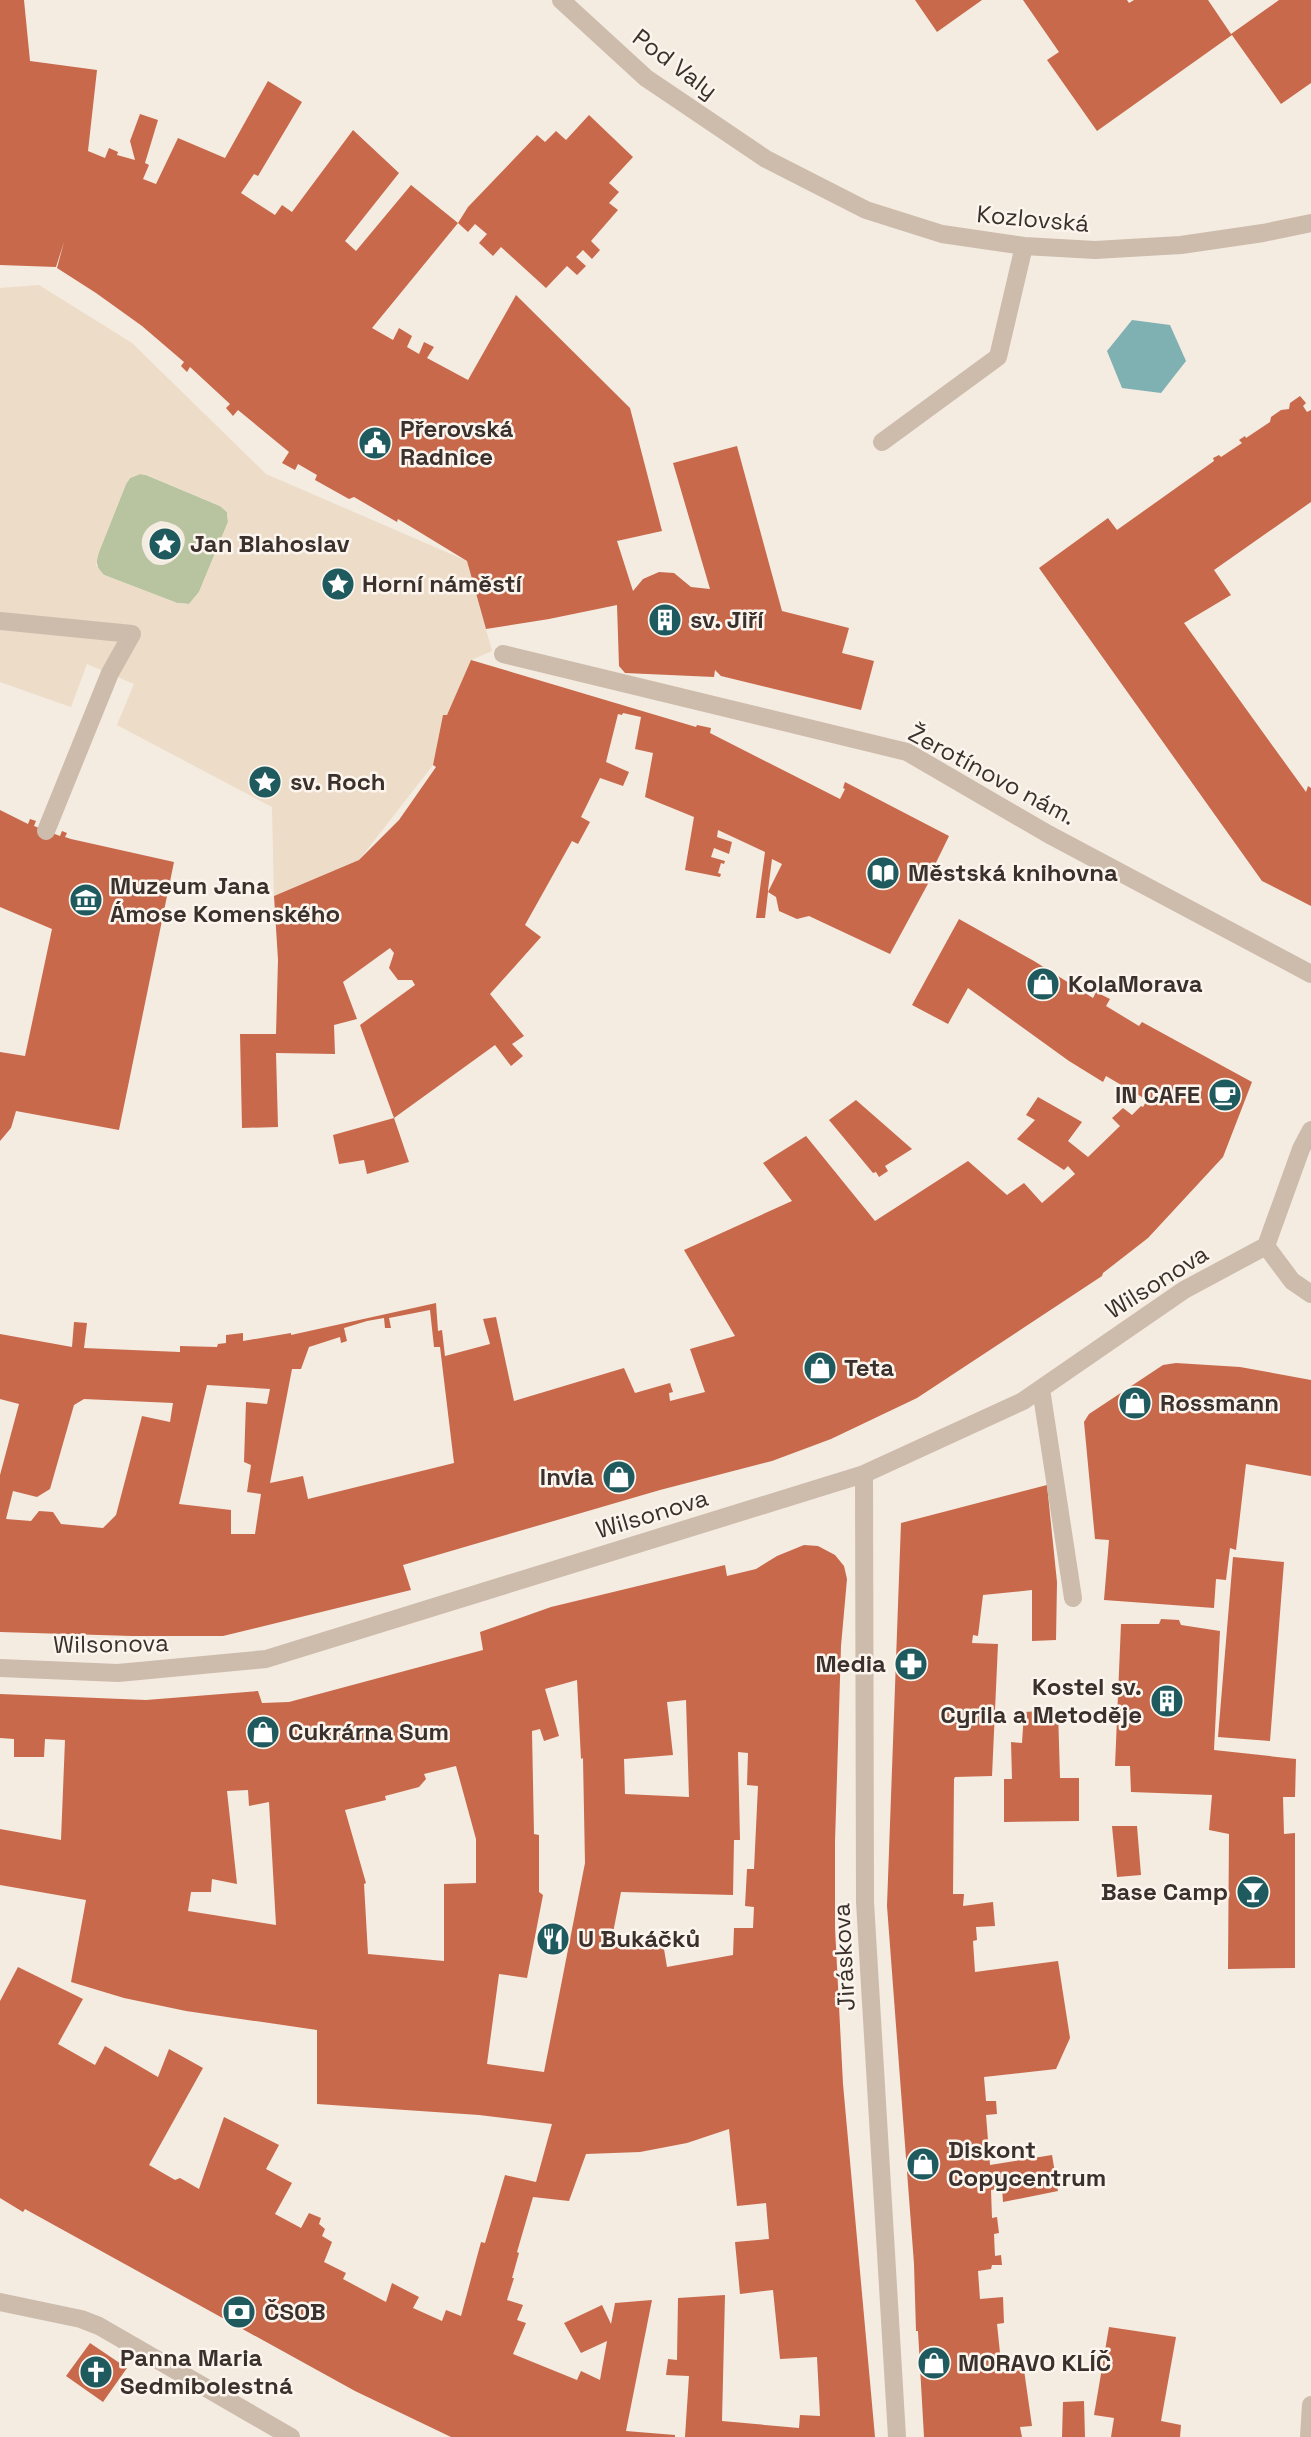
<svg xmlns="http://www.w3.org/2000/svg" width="1311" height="2437" font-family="'Space Grotesk',sans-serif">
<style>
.green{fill:#b8c4a0;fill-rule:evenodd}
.plaza{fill:#ecdcc8;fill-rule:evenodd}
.water{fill:#7fb0b2}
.building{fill:#c8694b;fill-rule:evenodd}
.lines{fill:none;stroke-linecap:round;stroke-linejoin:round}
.minor{stroke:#cdbbac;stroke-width:18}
.labels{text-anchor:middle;stroke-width:5;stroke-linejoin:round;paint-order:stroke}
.street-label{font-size:24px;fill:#3b302b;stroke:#fbf5ee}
.poi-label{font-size:24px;font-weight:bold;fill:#3b302b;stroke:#fbf5ee;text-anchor:start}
</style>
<rect width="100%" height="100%" fill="#f4ebe1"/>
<!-- green -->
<path class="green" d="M140,474l6,1 74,31 7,6 1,10 -29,70 -10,12 -12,-1 -73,-28 -5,-4 -3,-12 30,-75 4,-6zM161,521c56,7 -2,73 -18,29 -5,-14 5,-26 18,-29z"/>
<!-- plaza -->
<path class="plaza" d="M39,285l93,58 134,131 201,87 25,90 -21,9 -24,55h-4l-10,50 -74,95 -85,36 -2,-89 -155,-82 17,-41 -47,-20 -16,43 -71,-25v-394zM140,474l7,1 73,31 7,6 1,10 -29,70 -10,12 -12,-1 -73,-28 -8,-10 3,-13 27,-68 4,-6z"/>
<!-- water -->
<path class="water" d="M1132,320l38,5 16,36 -25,32 -39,-5 -15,-37z"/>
<!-- building -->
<path class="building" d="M0,0h24l6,61 67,9 -9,81 17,7 4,-10 9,4 -1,3 18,5 -5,-19 10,-27 18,6 -13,43 4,2 -6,14 13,5 22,-46 47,20 43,-77 34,21 -44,74 -4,-2 -13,19 34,22 7,-10 10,7 61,-82 46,43 -54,68 11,10 55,-66 47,38 -86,105 21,12 6,-12 13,8 -5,11 12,7 5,-12 10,5 -7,11 41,22 48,-85 114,113 32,123 -45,10 16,50 10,-12 16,-7 15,1 17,14 19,2 -37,-126 64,-17 45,165 67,17 -7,25 32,8 -13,49 -140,-34 -6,-6 -1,7 -89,-4 -6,-7 -2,-61 -68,14 -63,10 -19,-68 -69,-42 -1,3 -43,-25 -5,2 -34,-19 2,-5 -19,-11 -3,6 -13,-7 7,-11 -51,-42 -5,6 -7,-8 4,-4 -40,-37 -3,5 -6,-6 3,-4 -42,-36 -46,-33 -39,-25 7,-26 -8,25 -56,-2z
M915,0h67l-45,32z
M1023,0h104l2,3 5,-3h74l23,34 48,-34h32v83l-30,21 -49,-69 -135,96 -50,-71 12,-8z
M589,115l44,42 -24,26 10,9 -10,11 9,7 -27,31 9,9 -8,9 -9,-9 -7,7 10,9 -9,9 -10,-9 -21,22 -45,-41 -8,9 -14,-13 8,-9 -12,-10 -7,8 -10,-9 10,-16 69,-72 8,7 11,-11 10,9z
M1300,396l6,7 -3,3 4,6 4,-2v92l-97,68 17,25 -47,28 122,169 2,-6 3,2v118l-49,-25 -223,-313 69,-50 9,12 97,-69 -1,-3 6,-3 2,2 21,-14 -3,-3 6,-4 1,2 24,-16 1,-5 10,-7 8,-1 1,-6z
M471,660l225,67 1,-2 14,3 -1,5 130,66 5,-10 -2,-1 2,-6 104,54 -21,43 2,1 -40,74 -81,-38 -12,3 -18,-8 -3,-14 -8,-5 -3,26h-9l9,-66 -47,-22 -1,7 15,5 -3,12 -15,-6 -3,9 14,4 -1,3 -3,-1 -3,10 3,1 -1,3 -35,-7 9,-53 -49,-20 8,-44 -18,-4 6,-32 -18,-4 -1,2 -4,-1 -12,48 23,10 -6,14 -23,-8 -19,39 9,5 -12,22 -6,-3 -47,84 16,12 -51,57 34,42 -12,8 11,12 -12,10 -16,-21 -101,73 -34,-93 55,-40 -3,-5h-14l-9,-12 5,-15 -4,-5 -47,34 14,37 -23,6 1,29 -59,-1 2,74 -36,1 -2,-94h36l2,-74 -4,-64 85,-36 40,-40 37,-53 -3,-2 10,-50h4zM772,859l10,5 -14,28v-2z
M0,810l28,14 2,-5 6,2 -2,5 26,10 2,-5 5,2 -2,4 6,2 103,23 -55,268 -103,-19 -5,17 -11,13v-89l25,4 27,-127 -52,-22z
M959,919l75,42 59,37 3,-6 14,7 -4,7 33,20 3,-4 110,60 -29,75 -75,81 -45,35 -1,3 -185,122 -86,41 -59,22 -112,29 -257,75 8,25 -188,46h-91l-132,-4v-157l19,-71 -19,-5v-65l72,13 2,-25 13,1 -3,25 96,4v-6l37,1 1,-3 8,-1v-8l17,-2v8l48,-8v2l145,-32 2,28 4,-1 3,26 45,-12 -7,-25 13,-2 18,84 110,-33 11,25 35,-10 3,9 -4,1 1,8 35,-9 -15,-43 45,-13 -51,-86 108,-49 -29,-38 43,-27 69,85 93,-60 39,34 17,-12 18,20 33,-29 -7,-8 -4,4 -47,-31 18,-19 -9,-5 12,-18 44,25 -14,19 20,16 32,-31 -8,-8 11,-10 9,7 9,-9 2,1 4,-7 -41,-24 -3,6 -34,-21 -101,-73 -20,36 -36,-19zM430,1310l4,37h6l14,116 -146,36 -5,-23 -33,7 22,-114h9l8,-22 31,-10 1,6 6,-2 -3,-13 23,-7 17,-3 1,10h6l-2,-10zM207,1385l63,4 -3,15 -21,-2 -2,60 7,3 -4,27 14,2 -6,40h-24v-24l-52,-6zM84,1399l89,4 -3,19 -28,-6 -26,99 -13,13 -42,-4 -8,-12 -14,-1 -8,10 -25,-2 7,-28 24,6 13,-8 24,-84z
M856,1100l56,49 -27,17 3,5 -9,6 -3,-5 -3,1 -44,-53z
M394,1118l15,44 -42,12 -3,-14 -25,4 -6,-29z
M1176,1363l64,4 71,13v96l-65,-12 -10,86 -6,-2 -4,32 -10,-1 -2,29 -110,-8 5,-60 -14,-1 -11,-117 5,-8 74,-49z
M1047,1485l10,97 -1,58 -24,1v-51l-49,5 -5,41 -5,-1 -1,8 26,1 -6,132 -37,1 -1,2 -1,115h11l-1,12 30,-4 2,24 -19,1 1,13 -4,1 2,31 83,-11 12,77 -14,31 -72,8 2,24h10l1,13 -11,1 4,50 62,-10 6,36 -55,11 -1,-14 -11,2 1,28 5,-1 2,16 -5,1 1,22 6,-1 1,10h-10l-1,4 -13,2 2,28 23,-2 1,26 -7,1 5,48 22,-2 8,56 -12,1 2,10h-98l-6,-106h-2l-2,-67 -27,-358 14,-383z
M804,1545l14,1 17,9 9,11 3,13 -6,67 -6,196v86l8,156 32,353h-190l4,-61 -23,-1 2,-16 9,1 1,-62 47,-3 -3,126 77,7 1,-13 20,1 -3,-59 -37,2 -7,-69 -33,4 -5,-52 34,-3 -3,-36 -29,3 -8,-77 -42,14 -47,9 -54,2 -17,47 -36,-4 -16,55 2,1 -7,25h2l-7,22 16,5 -6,15 9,3 -13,31 64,26 4,-9 19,9 7,-39 -26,12 -17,-30 38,-18 9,19 4,-21 37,-3 -26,131 49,4v2h-224l-96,-46 -330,-182 -2,3 -23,-14v-197l18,-34 65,32 -25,45 37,21 10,-19 53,31 11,-28 34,19 -54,97 26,15 5,-2 19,11 25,-72 55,28 -13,24 26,14 -17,31 26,14 8,-15 12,5 -2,6 6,5 -3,7 10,6 -8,20 22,11 -3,6 43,23 6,-19 27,14 -6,11 29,13 4,-11 15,6 20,-74 4,1 20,-68 31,7 16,-58 -73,-9 -162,-11v-74l-131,-19 -62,-13 -53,-16 15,-82 -86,-15v-56l61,11 4,-100 -20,-1 -1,18h-30v-18l-14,-1v-44l146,6 112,-9 4,12 27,-1 194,-52 -3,-18 71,-25 174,-42 2,11 29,-7 21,-13zM577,1680l4,79 2,-1 2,105 -41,209 -57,-8 12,-90 28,4 16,-83 -4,-3v-57l-5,-1 -2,-103 8,-2 4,12 15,-5 -14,-47zM686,1700l3,97 -64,-3 -1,-35 49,-4 -6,-53zM738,1752l10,1 -1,32 11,1 -4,83h-7l-2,37 9,1 -1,21h-19l-1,27 -66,12 -5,-30 -52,11 11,-56 112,3 1,-55h6zM456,1766l20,73v44l-32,1v77l-76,-7 -4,-70 2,-1 -21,-73 41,-10 -1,-4 34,-9 7,-8 -2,-5zM248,1790l1,16 20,-4 7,123 -88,-14 3,-19h20l1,-13 25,5 -10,-93z
M1233,1557l51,5 -14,179 -52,-4z
M1161,1619l18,1 2,5 39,6 -6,119 82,9 -1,38h-12l1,37 11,-1v135l-67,1 1,-135 -20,-4 3,-35 -81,-3 -1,-26h-15l6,-142h38z
M1058,1710l2,68h19v43l-75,1v-43h8l-1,-37 11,1 2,-31z
M1112,1826h25l4,49 -24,2z
M1109,2327l67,10 -15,84 20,4 -1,12h-69l3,-19 -20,-3z
M90,2343l37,25 -24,34 -37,-26z
M1084,2401l1,36h-23l1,-35z"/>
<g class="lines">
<!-- minor -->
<path class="minor" d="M561,0l85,78 120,81 100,51 76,24 82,12 71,4 86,-5 82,-12 48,-10
M882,442l116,-85 26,-111
M0,621l132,13 -22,39 -64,158
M503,654l404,98 141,82 263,140
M1266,1246l35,-97 10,-19
M1266,1246l26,35 19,13
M1041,1389l32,209
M864,1474l1,428 32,535
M0,1668l118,5 148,-14 598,-185 159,-73 161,-111 82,-44
M0,2302l81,17 18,7 192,111
M1309,2437l2,-32"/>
</g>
<!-- icons -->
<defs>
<symbol id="civic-disc" viewBox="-11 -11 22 22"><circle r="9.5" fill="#1f5a5e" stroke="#fbf5ee"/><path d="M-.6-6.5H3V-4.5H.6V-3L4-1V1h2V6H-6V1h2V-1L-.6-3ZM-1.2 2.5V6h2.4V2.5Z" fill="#fff"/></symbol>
<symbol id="sight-disc" viewBox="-11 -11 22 22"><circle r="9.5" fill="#1f5a5e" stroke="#fbf5ee"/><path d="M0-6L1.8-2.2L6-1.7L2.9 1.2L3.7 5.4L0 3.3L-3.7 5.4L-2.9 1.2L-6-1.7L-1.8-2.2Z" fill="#fff"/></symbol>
<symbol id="building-disc" viewBox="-11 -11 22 22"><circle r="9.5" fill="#1f5a5e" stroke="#fbf5ee"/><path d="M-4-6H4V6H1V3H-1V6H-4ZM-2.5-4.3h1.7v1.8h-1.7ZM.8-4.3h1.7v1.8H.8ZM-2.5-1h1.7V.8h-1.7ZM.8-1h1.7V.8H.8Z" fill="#fff"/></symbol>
<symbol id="library-disc" viewBox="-11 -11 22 22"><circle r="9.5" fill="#1f5a5e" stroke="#fbf5ee"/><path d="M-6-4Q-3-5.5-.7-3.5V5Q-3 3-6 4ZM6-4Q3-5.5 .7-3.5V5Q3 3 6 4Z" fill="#fff"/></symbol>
<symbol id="museum-disc" viewBox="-11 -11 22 22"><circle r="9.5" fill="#1f5a5e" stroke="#fbf5ee"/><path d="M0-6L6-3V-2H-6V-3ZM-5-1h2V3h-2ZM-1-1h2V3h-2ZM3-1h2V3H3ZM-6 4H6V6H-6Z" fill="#fff"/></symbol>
<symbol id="shop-disc" viewBox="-11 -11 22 22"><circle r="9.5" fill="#1f5a5e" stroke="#fbf5ee"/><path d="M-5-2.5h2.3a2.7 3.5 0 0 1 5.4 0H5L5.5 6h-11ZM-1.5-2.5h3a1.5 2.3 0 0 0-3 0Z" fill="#fff"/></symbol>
<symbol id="cafe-disc" viewBox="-11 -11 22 22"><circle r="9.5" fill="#1f5a5e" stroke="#fbf5ee"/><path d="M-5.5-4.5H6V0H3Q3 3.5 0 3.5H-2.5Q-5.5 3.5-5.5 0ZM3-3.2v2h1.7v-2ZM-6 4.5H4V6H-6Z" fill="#fff"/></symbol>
<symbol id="pharmacy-disc" viewBox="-11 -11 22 22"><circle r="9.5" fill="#1f5a5e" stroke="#fbf5ee"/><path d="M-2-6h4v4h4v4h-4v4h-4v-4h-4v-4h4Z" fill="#fff"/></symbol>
<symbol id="bar-disc" viewBox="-11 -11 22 22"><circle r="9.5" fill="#1f5a5e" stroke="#fbf5ee"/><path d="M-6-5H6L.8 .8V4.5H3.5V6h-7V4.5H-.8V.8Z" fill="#fff"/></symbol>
<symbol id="restaurant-disc" viewBox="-11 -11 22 22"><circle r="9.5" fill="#1f5a5e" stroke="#fbf5ee"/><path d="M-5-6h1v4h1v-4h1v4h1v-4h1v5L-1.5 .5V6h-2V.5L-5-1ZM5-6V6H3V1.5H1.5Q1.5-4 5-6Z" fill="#fff"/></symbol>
<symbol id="bank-disc" viewBox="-11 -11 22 22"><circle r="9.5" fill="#1f5a5e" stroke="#fbf5ee"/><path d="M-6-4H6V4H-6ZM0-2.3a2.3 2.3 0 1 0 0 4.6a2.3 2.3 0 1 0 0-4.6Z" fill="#fff"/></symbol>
<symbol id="church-disc" viewBox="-11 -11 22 22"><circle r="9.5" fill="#1f5a5e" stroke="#fbf5ee"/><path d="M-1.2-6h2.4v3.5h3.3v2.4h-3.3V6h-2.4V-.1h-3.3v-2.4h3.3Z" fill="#fff"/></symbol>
</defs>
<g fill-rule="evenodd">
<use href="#civic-disc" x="356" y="424" width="38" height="38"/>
<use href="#sight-disc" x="146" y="525" width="38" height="38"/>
<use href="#sight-disc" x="319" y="565" width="38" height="38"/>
<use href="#building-disc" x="646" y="601" width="38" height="38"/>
<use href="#sight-disc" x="246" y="763" width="38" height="38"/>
<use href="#library-disc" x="864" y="854" width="38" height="38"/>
<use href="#museum-disc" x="67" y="881" width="38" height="38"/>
<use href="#shop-disc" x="1024" y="965" width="38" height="38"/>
<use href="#cafe-disc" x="1206" y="1076" width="38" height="38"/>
<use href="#shop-disc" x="801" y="1349" width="38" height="38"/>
<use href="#shop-disc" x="1116" y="1384" width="38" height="38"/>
<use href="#shop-disc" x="600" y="1458" width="38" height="38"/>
<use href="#pharmacy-disc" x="892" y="1645" width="38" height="38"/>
<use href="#building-disc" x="1148" y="1682" width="38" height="38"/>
<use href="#shop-disc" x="244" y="1713" width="38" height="38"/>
<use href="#bar-disc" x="1234" y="1873" width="38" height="38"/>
<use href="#restaurant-disc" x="534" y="1920" width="38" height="38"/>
<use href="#shop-disc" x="904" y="2145" width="38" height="38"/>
<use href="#bank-disc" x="220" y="2293" width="38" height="38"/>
<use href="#shop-disc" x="915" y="2344" width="38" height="38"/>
<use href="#church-disc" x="77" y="2353" width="38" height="38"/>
</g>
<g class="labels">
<!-- street labels -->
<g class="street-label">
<text transform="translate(675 64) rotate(37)" y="8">Pod Valy</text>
<text transform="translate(1033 219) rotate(5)" y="8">Kozlovská</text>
<text transform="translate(992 775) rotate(28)" y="8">Žerotínovo nám.</text>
<text transform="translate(1157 1282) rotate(-32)" y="8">Wilsonova</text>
<text transform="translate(652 1514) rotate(-17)" y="8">Wilsonova</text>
<text transform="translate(111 1644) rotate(-1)" y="8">Wilsonova</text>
<text transform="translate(844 1957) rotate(-93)" y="8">Jiráskova</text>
</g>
<!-- poi labels -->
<g class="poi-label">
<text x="400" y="437">Přerovská<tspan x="400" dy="28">Radnice</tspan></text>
<text x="190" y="552">Jan Blahoslav</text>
<text x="362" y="592">Horní náměstí</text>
<text x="690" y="628">sv. Jiří</text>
<text x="290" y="790">sv. Roch</text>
<text x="908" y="881">Městská knihovna</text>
<text x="110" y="894">Muzeum Jana<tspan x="110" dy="28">Ámose Komenského</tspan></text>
<text x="1068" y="992">KolaMorava</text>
<text x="1200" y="1103" text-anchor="end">IN CAFE</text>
<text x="844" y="1376">Teta</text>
<text x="1160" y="1411">Rossmann</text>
<text x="594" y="1485" text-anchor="end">Invia</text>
<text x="886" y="1672" text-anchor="end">Media</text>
<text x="1142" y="1695" text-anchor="end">Kostel sv.<tspan x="1142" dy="28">Cyrila a Metoděje</tspan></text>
<text x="288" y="1740">Cukrárna Sum</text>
<text x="1228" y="1900" text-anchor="end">Base Camp</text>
<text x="578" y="1947">U Bukáčků</text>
<text x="948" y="2158">Diskont<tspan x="948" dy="28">Copycentrum</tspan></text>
<text x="264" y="2320">ČSOB</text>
<text x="120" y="2366">Panna Maria<tspan x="120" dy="28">Sedmibolestná</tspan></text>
<text x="958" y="2371">MORAVO KLÍČ</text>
</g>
</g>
</svg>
